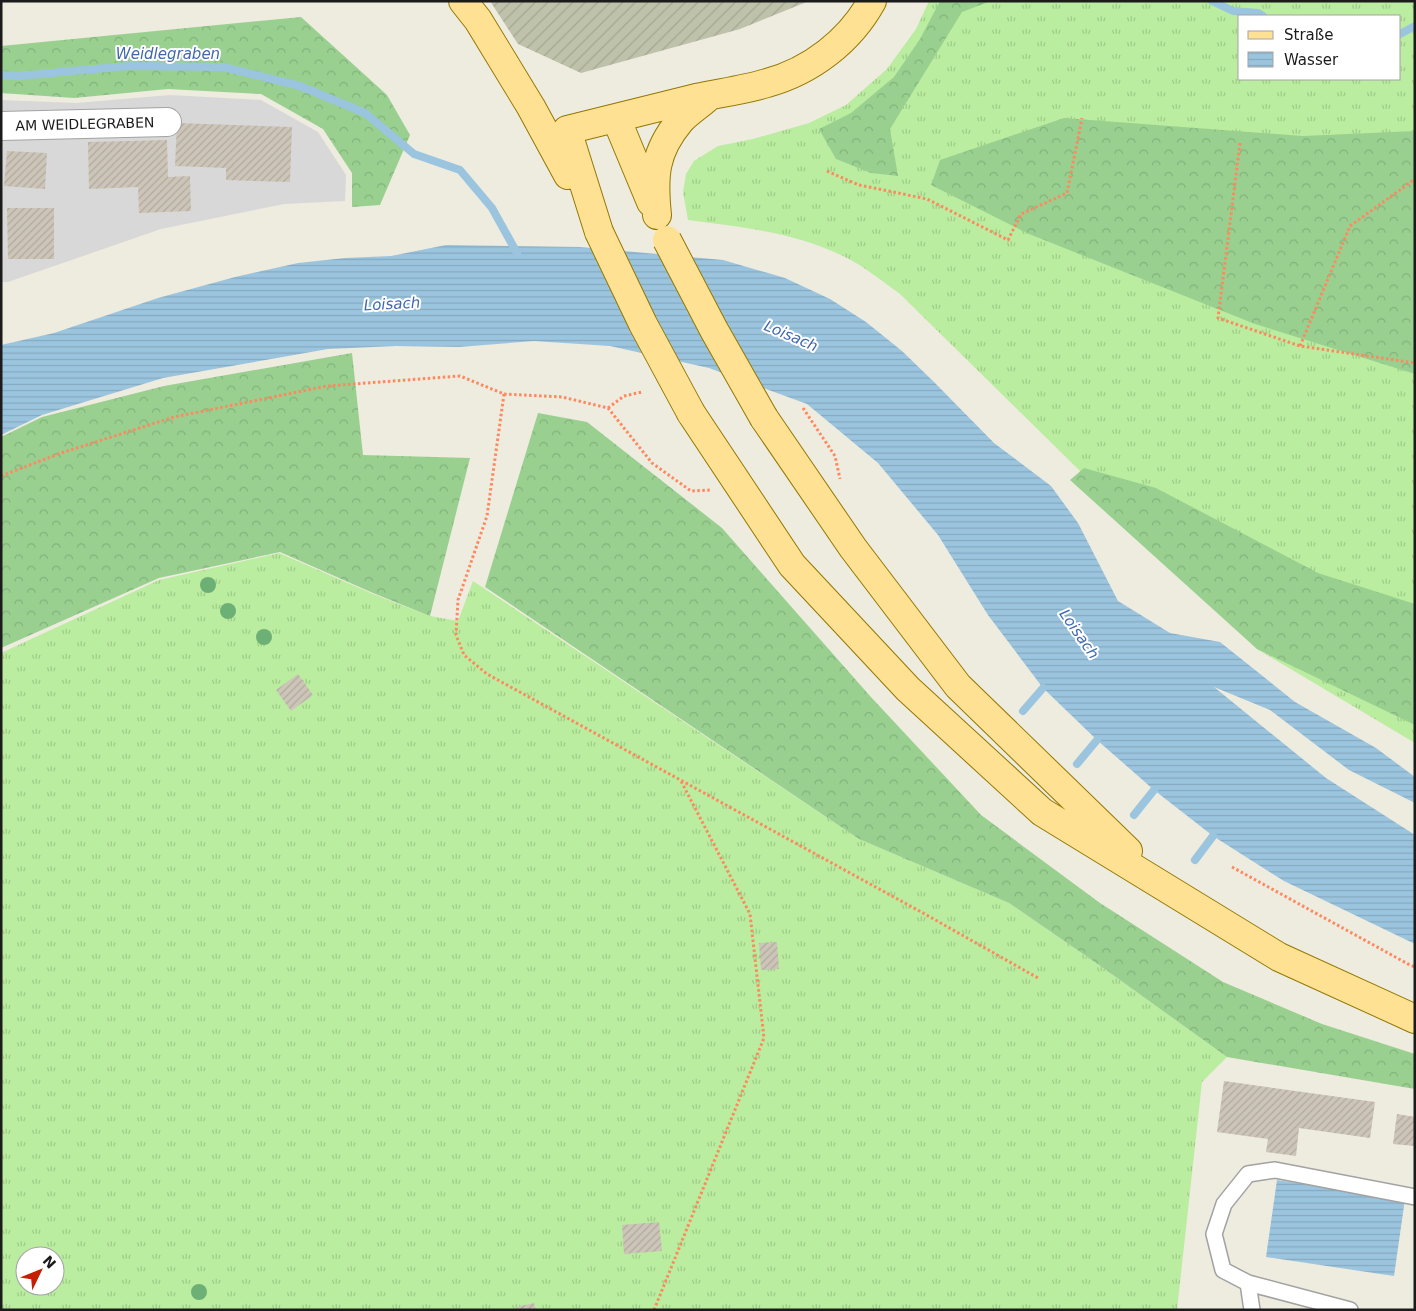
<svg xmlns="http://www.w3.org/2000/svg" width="1416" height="1311" font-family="'DejaVu Sans',sans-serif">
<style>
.residential{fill:#d9d8d8}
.construction{fill:url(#construction-furrows)}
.grass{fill:url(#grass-tufts);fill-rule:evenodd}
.forest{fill:url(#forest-crowns)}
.water{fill:url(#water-rules)}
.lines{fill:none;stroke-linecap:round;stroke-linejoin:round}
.stream{stroke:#9bc5df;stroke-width:8}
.building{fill:url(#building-hatch)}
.service-casing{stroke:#a2a2a2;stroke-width:18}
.minor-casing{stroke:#a2a2a2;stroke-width:30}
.primary-casing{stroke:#927800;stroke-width:30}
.path{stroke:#ff885f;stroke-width:3;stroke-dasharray:2.5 2.5;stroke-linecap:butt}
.service{stroke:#fff;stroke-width:15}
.minor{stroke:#fff;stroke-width:28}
.primary{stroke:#ffe193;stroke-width:28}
.primary-bridge-casing{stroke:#927800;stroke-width:30;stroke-linecap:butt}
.primary-bridge{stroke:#ffe193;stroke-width:28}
.tree{fill:#6db076}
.labels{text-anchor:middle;stroke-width:4;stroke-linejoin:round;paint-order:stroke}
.street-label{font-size:14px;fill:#1b1b1b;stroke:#fff}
.water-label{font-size:15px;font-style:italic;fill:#4168b0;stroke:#fff}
</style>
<defs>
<pattern id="construction-furrows" width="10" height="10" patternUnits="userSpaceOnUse" patternTransform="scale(1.25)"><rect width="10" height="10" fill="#bfc2aa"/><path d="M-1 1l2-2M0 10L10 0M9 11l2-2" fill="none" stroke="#a4a692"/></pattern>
<pattern id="grass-tufts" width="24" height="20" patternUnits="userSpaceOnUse" patternTransform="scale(1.25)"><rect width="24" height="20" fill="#baed9f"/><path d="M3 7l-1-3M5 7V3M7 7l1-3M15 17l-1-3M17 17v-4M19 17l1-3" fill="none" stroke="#9fcb88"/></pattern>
<pattern id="forest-crowns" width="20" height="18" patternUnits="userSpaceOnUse" patternTransform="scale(1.25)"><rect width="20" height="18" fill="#99d090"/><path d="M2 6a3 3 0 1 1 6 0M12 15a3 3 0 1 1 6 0" fill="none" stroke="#83b27c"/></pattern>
<pattern id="water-rules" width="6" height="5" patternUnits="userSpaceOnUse" patternTransform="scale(1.25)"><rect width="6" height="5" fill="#9bc5df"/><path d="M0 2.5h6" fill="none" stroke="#85a9bf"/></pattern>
<pattern id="building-hatch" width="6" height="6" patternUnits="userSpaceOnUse" patternTransform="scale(1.25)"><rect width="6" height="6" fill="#cdc5b8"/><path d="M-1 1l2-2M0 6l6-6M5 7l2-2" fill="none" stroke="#afa99e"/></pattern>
</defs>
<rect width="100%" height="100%" fill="#eeebdf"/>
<!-- residential -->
<path class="residential" d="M170,95l91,5 57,32 28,43 -1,26 -61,3 -123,25 -153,53h-7v-182l75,3z"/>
<!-- construction -->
<path class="construction" d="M490,1h319l-69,28 -159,44 -63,-29z"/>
<!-- grass -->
<path class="grass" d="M929,1h486v742l-158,-94 -179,-180 -178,-175c-18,-13 -36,-28 -57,-38 -49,-24 -102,-29 -155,-36l-5,-28 3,-18 8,-13 24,-15 35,-7 56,-16 37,-18 41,-36 29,-40zM1240,16h160v63h-160z
M279,553l94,41 57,22 28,5 15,-40 386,258 150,64 90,62 128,92 -25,25 -25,228h-1176v-657l158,-73zM25,1256h30v30h-30z"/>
<!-- forest -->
<path class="forest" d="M940,1h51l-29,11 -72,117 8,47 -27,-3 -35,-14 -17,-30 32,-16 43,-36 26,-38z
M301,17l86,78 23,40 -30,70 -28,2v-34l-29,-44 -62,-35 -93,-5 -94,9 -73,-5v-47z
M1064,118l239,18 112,-5v243l-160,-50 -226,-90 -98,-49 9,-25z
M352,353l11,102 107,3 -40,158 -57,-23 -93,-41 -121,26 -158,70v-211l41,-20 122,-31z
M538,413l49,9 135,106 148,168 111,119 119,88 123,79 99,42 93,30v35l-188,-32 -128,-92 -90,-62 -150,-64 -374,-252z
M1084,468l72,20 162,85 97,31v121l-158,-76 -187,-169z"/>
<!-- water -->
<path class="water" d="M446,245l134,2 143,13 62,18 45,21 36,23 36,29 33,32 59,60 57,43 27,37 40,78 52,32 50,9 75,60 81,46 39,29v26l-66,-33 -79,-60 -56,-23 112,91 89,57v109l-131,-63 -71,-45 -59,-46 -57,-50 -54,-52 -55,-73 -50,-80 -60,-72 -71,-59 -98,-36 -99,-22 -76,-5 -75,6 -63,-1 -68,3 -165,29 -121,37 -41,20v-90l53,-12 104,-35 77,-21 63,-14 47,-5 46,-2z
M1277,1180l128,19 -11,77 -128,-19z"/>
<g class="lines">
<!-- stream -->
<path class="stream" d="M1212,1l21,10 25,2 5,3
M1400,34l15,-8
M1,75l17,1 110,-10 95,1 77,19 65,27 49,41 46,16 32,38 25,45
M1023,711l20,-23
M1077,764l20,-24
M1134,815l20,-25
M1195,860l18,-24"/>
</g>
<!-- building -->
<path class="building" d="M177,123l115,4 -2,55 -64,-2v-12l-51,-2z
M167,140l1,37 22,-1 1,35 -52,2 -1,-26 -49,2 -1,-47z
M7,151l40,2 -2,36 -41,-3z
M7,208h47v51h-46z
M298,674l15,21 -22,16 -15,-21z
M777,942l2,27 -18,1 -2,-27z
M1224,1081l151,21 -5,36 -71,-10 -3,28 -30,-4 2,-13 -51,-7z
M1397,1114l18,3v29l-22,-2z
M659,1222l3,29 -38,3 -2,-29z
M534,1303l2,7h-19l-1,-3z"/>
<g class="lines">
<defs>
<path id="service" d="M1248,1283l4,27
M1350,1310l-102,-27 -25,-13 -9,-36 10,-30 24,-30 27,-4 140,27"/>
<g id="minor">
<path id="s1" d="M1,126l166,-4"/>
</g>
<path id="primary" d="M463,1l15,19 53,87 37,68
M616,118l35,84
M657,215c-4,-38 -3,-63 23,-94 7,-8 18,-15 26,-22
M599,232l-32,-102c43,-11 86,-21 129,-32 23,-5 48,-8 71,-15 44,-12 83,-42 105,-82
M691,413l101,152 116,124 134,123 237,145 136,62
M764,418l89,130 105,138 170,165"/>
</defs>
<!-- service casing -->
<use href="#service" class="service-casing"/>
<!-- minor casing -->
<use href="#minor" class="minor-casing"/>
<!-- primary casing -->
<use href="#primary" class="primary-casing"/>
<!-- path -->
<path class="path" d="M1240,143l-22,175 82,28 115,17
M827,171l32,14 68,14 81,41 13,-26 46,-21 15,-75
M1300,346l50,-120 65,-47
M504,394l-17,122 -29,84 -2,35 8,20 23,19 436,239 115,65
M608,408l16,-12 18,-4
M803,408l32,48 5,23
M1,476l60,-23 113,-36 153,-31 133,-10 44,18 58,3 46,11 44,55 39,28 19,-1
M1232,867l176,97 7,3
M654,1310l110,-272 -14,-124 -69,-133"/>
<!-- service -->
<use href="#service" class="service"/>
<!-- minor -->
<use href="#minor" class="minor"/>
<!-- primary -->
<use href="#primary" class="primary"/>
<defs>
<path id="primary-bridge" d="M599,232l44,92 48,89
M667,240l47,90 50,88"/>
</defs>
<!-- primary-bridge casing -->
<use href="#primary-bridge" class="primary-bridge-casing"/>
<!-- primary-bridge -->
<use href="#primary-bridge" class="primary-bridge"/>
</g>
<!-- trees -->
<g class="tree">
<circle cx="208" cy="585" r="8"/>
<circle cx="228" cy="611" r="8"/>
<circle cx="264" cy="637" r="8"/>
<circle cx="199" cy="1292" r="8"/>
</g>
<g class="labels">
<!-- street labels -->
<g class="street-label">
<text dy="5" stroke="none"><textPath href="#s1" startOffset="84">AM WEIDLEGRABEN</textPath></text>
</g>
<!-- water labels -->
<g class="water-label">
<text x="168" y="59">Weidlegraben</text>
<text transform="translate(392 304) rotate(-3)" y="5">Loisach</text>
<text transform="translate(791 336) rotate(23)" y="5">Loisach</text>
<text transform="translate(1079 634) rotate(55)" y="5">Loisach</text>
</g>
</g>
<!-- border -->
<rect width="1416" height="1311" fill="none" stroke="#1b1b1b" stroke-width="5"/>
<!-- legend -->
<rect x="1238" y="15" width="162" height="65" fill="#ffffff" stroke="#a4a4a4"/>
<rect x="1248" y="31" width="25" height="8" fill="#ffe193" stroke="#a4a4a4"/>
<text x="1284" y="40" font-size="15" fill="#1b1b1b">Straße</text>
<rect x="1248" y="52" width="25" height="15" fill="url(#water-rules)" stroke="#a4a4a4"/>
<text x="1284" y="65" font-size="15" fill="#1b1b1b">Wasser</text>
<!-- north arrow -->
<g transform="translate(40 1271) rotate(47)"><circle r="24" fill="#ffffff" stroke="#a4a4a4"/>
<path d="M0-4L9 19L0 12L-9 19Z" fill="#c61e00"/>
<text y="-8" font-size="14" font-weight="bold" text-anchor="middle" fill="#1b1b1b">N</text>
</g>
</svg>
